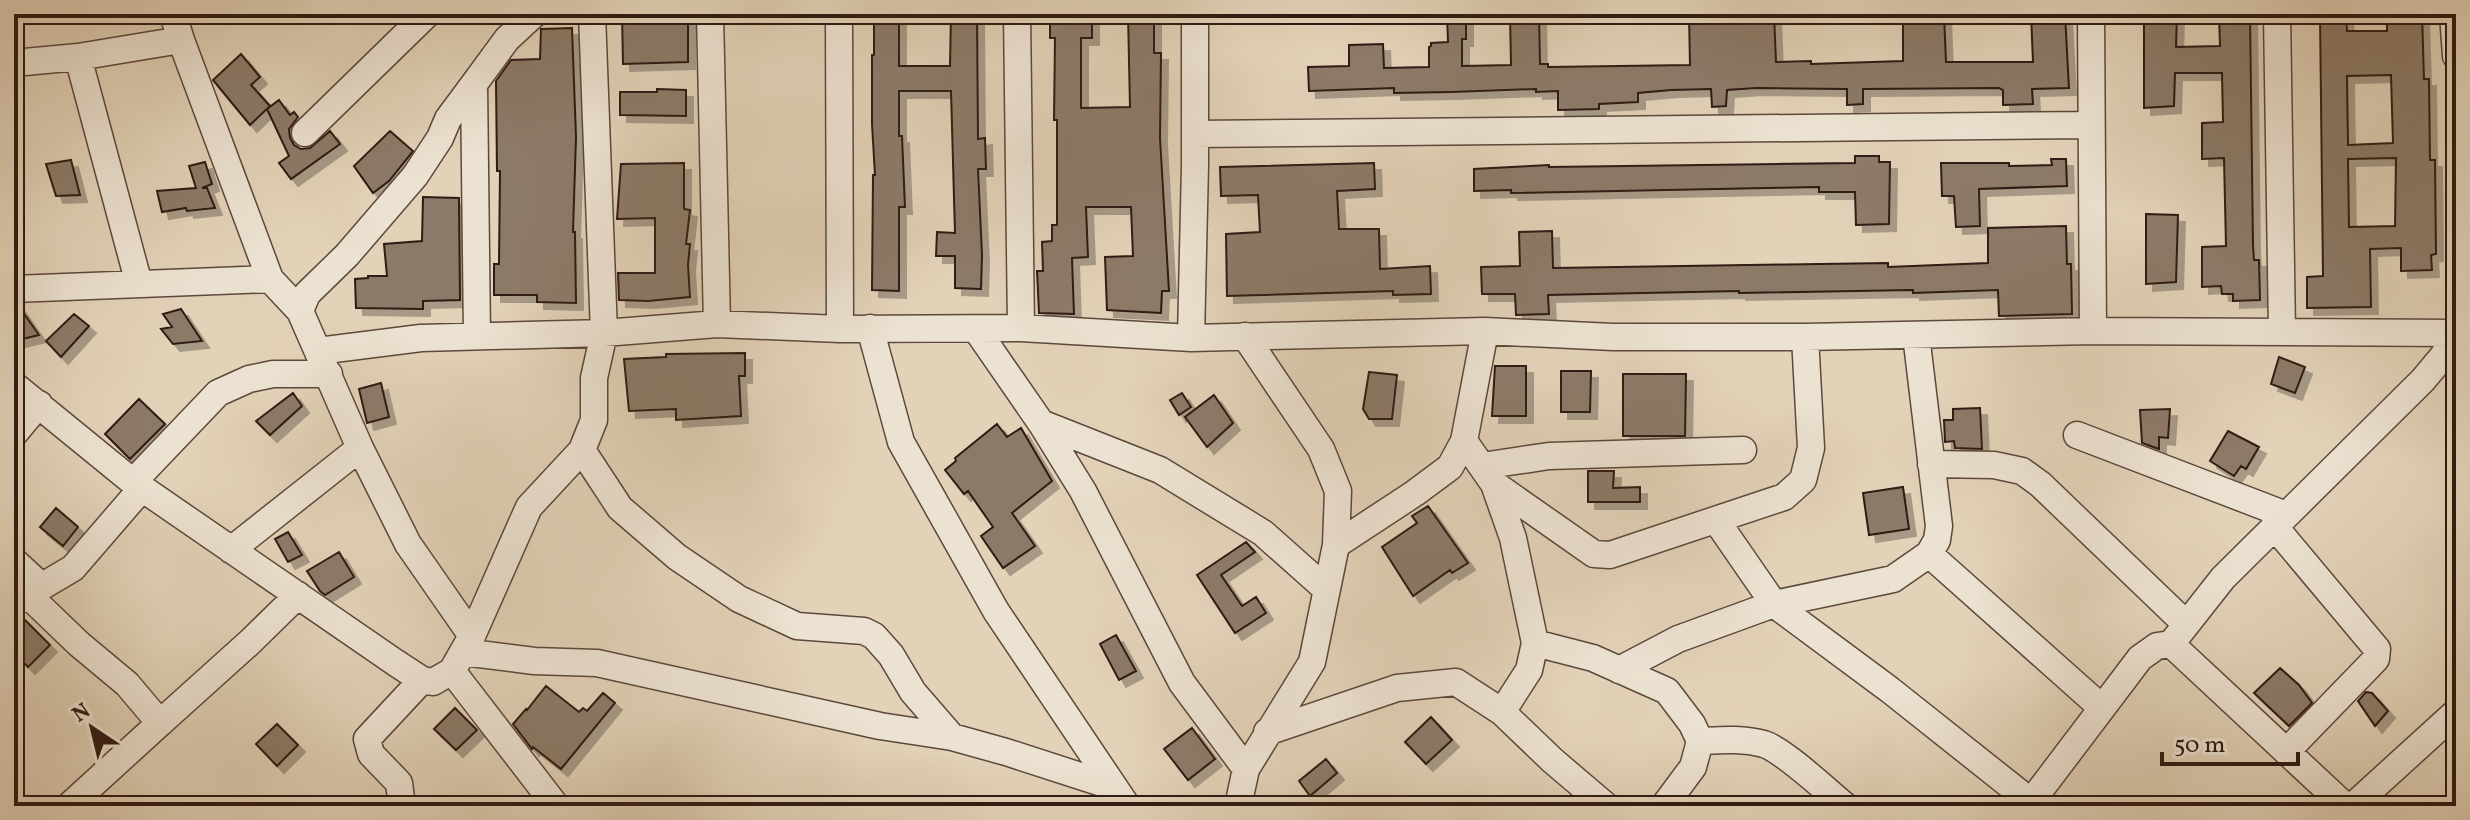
<svg xmlns="http://www.w3.org/2000/svg" width="2470" height="820" font-family="Vollkorn,serif">
<style>
.building{fill:#8c7a68;stroke:#2f1a12;stroke-width:2;fill-rule:evenodd;filter:url(#shadow)}
.lines{fill:none;stroke-linecap:round;stroke-linejoin:round}
.minor-casing{stroke:#5c483c;stroke-width:29}
.minor{stroke:#ece2d1;stroke-width:26}
</style>
<defs>
<filter id="shadow"><feDropShadow dx="7" dy="7" stdDeviation="0" flood-color="#0004"/></filter>
</defs>
<rect width="100%" height="100%" fill="#e2d2b8"/>
<filter id="stains"><feTurbulence type="fractalNoise" baseFrequency=".0025" numOctaves="4"/><feColorMatrix values="0 0 0 0 .2 0 0 0 0 .09 0 0 0 0 .02 0 0 0 .5 -.17"/></filter>
<radialGradient id="worn" r=".72"><stop offset=".6" stop-color="#630" stop-opacity="0"/><stop offset="1" stop-color="#630" stop-opacity=".3"/></radialGradient>
<!-- building -->
<path class="building" d="M622,14h66v48l-65,2z
M874,14h25v52h51l1,-52h26l1,125 7,-1 1,31h-8l4,86 -1,34 -26,-1v-32h-19l1,-24 18,1 -4,-142h-52v45h3l3,71h-6v84l-27,-1 1,-115h2l-3,-51v-69h2z
M1050,14h42v24h-11v70l49,-1 -2,-93h26v39h7l-1,85 9,153h-7l-1,22 -54,-3 -2,-53 28,-1 -2,-49h-45l2,50 -16,1 2,56 -35,-1 -2,-42h6l-1,-29 10,-1v-16h5v-105h-3l1,-82h-5z
M1447,14h19v25h-4v27l49,-1 -1,-51h29l1,50h8v3l142,-2 -1,-51h85l2,48 35,-1v3l92,-3v-47h41l2,48h87l-2,-48h34l4,74 -37,1 1,15 -30,1v-15l-4,-2 -136,1v15l-16,1v-16l-91,-1 -29,2 -1,16 -14,1 -1,-18 -40,1 -33,3v9l-39,2v5l-41,1v-19l-22,1v-3l-85,3 -57,1v-5l-85,3 -1,-24 41,-1v-21l34,-1 1,24 45,-1v-20l2,-1v-3l17,-1z
M2144,14h33l-1,33 44,-1 -1,-32h31l3,231 1,15h5l1,40 -27,1v-7h-11l-1,-8 -19,1v-40l24,-1 -2,-88 -22,1v-36l21,-1 -1,-49h-47l-1,33 -30,2z
M2320,14h26l1,17h40v-17h35l2,65h5l1,81h5l1,94 -5,1 1,15 -31,1v-23l-31,1 1,58 -64,1v-31l16,-1zM2391,75l2,68 -45,2 -1,-69zM2396,158l-1,68 -46,1 -1,-68z
M572,28l4,109 -3,95h2l1,71 -39,-1v-7h-43v-31h5l1,-93h-3l-1,-90 15,-21 29,-1 1,-30z
M241,54l19,23 -9,8 19,21 -20,19 -37,-45z
M657,89l29,1v26l-66,-1v-23h37z
M279,100l11,15 4,-3 4,5 -9,12 1,9 4,7 7,4 9,-1 20,-17 10,13 -49,35 -12,-16 10,-7 -22,-47z
M390,131l23,20 -24,30 -16,12 -19,-27z
M1855,156h24v6h11l-1,62 -33,1 -1,-33h-36v-5l-308,6v-3l-37,1v-22l75,-4v2l306,-4z
M2051,159h15l1,27 -88,3 1,37 -24,1 -2,-31h-12l-1,-33h68v3l43,-1z
M71,160l9,35 -24,1 -10,-32z
M205,162l7,22 -10,4h5l8,20 -28,3 -1,-3 -24,4 -5,-21 39,-3 -7,-22z
M684,163v46l6,1 -4,34h4l-2,21 2,32 -42,4 -29,-1 -1,-27h37v-55l-38,1 4,-55z
M1374,163l1,26 -38,2 2,38h40l1,40 50,-3 1,28 -38,1v-4l-166,5 -1,-62 34,-2 -2,-37 -37,1 -1,-29z
M423,197l36,1 1,102 -37,1v8l-67,-1 -1,-29 13,-1v-2h19l-3,-32 38,-3z
M2146,214l32,1 -2,67 -30,2z
M2066,226l1,38h4l1,50 -73,2 -1,-26 -85,3v-3l-174,3v-2l-191,4 1,19 -33,1 -1,-21h-33l-1,-27 39,-1 -1,-34 33,-1 1,37 335,-5v4l100,-4v-35z
M14,305h4l21,30 -25,6z
M181,309l21,32 -29,3 -12,-15 11,-2 -9,-13z
M74,314l15,12 -28,31 -15,-16z
M745,353v23h-6l2,40 -65,4v-11l-47,2 -5,-52 42,-2v-3z
M2279,357l26,10 -10,26 -24,-9z
M1495,366h31v50h-34z
M1561,371h30l-1,41h-29z
M1369,372l28,3 -5,44h-23l-6,-10z
M1623,374h63l-1,62h-62z
M381,383l8,34 -22,6 -8,-34z
M293,393l9,13 -32,29 -14,-14z
M1182,393l9,14 -12,8 -9,-15z
M1214,395l19,28 -26,24 -22,-30z
M139,399l26,25 -35,35 -25,-25z
M1980,408l2,41 -27,-1 -1,-7 -9,1 -1,-22h9v-11z
M2170,409l-2,29 -9,-1v12l-17,-6 -2,-33z
M997,424l10,13 14,-9 31,53 -40,32 23,33 -32,22 -22,-32 12,-9 -25,-36 -4,3 -19,-24 11,-9 -1,-3z
M2228,431l31,16 -13,22 -5,-3 -7,10 -24,-15z
M1588,471h26l-1,17 27,-1v15h-52z
M1903,487l6,42 -40,6 -6,-42z
M1428,506l40,57 -16,10 -2,-3 -37,26 -31,-49 35,-24 -5,-7z
M56,508l22,19 -15,19 -23,-19z
M288,532l14,23 -14,7 -13,-23z
M1246,542l9,10 -34,23 21,31 14,-9 10,16 -31,20 -38,-58z
M339,552l15,25 -29,18 -5,-4 -13,-20z
M22,617l28,28 -22,22 -14,-14v-34z
M1116,635l20,36 -17,9 -19,-36z
M2280,668l19,17 13,18 -23,23 -35,-33z
M546,686l33,26 4,-4 4,3 16,-18 12,10 -54,66 -28,-22 -1,2 -19,-25 13,-15 1,1z
M2366,692l6,1 16,18 -13,15 -17,-25z
M455,708l22,22 -21,20 -22,-21z
M1431,717l21,23 -26,24 -21,-22z
M277,724l21,21 -21,21 -21,-22z
M1192,728l23,31 -27,21 -24,-31z
M1326,759l11,14 -27,23 -11,-15z"/>
<g class="lines">
<defs>
<path id="minor" d="M173,14l8,26 89,239 30,32 60,137 48,96 64,92
M710,14l7,310
M839,14l1,315
M1017,14l4,314
M2091,14l2,317
M2277,14l5,317
M2453,14l3,42
M78,57l61,227
M14,63l64,-6 103,-17
M474,84l3,252
M305,133l122,-119
M1195,134l896,-9
M14,289l256,-10
M300,311l7,-17 40,-39 68,-79 25,-38 8,-19 26,-35 33,-45 27,-25
M870,328l31,114 95,169 131,195
M976,329l65,94 42,68 99,192 64,86
M1191,338l4,-173v-151
M318,351l103,-13 183,-5 113,-9 123,5 181,-1 170,10 294,-7 128,6h192l288,-6 363,2
M14,385l119,97 263,181 26,17 11,2 19,-11 20,-35 57,-129 53,-57 12,-30v-42l10,-45 -12,-319
M1041,423l119,47 103,63 63,56
M14,434l25,-30
M2077,435l209,80
M1464,441l30,43 19,54 22,105 -6,27 -27,42
M582,450l38,58 57,49 62,42 58,27 67,5 10,5 17,19 22,37 39,45
M1931,464l63,1 28,6 18,13 146,140
M1482,466l67,-10 194,-6
M133,482l85,-89 31,-14 24,-5h56
M1494,484l100,70 16,1 174,-58 19,-17 8,-32 -6,-111
M1716,520l58,84 116,86 141,112
M2274,526l103,123 -1,10 -89,92
M1336,545l79,-52 35,-26 14,-26 21,-110
M231,550l129,-102
M1929,554l173,154
M14,561l28,26
M29,596l50,48 48,40 33,39 -91,83
M14,603l59,-35 69,-80
M1535,643l58,15 74,33 25,33 8,17 -7,26 -29,39
M2171,644l174,162
M463,652l71,9 63,2 283,63 72,11 54,15 108,35
M1619,670l59,-31 96,-35 119,-25 36,-25 8,-14 2,-14 -23,-191
M452,671l104,135
M160,723l90,-81 48,-47
M1267,732l130,-44 59,-6 46,30 50,48 54,46
M1700,741c21,-1 42,-3 64,3 19,6 63,47 81,62
M402,806l-3,-23 -28,-29 -4,-15 55,-59
M1238,806l8,-37 66,-107 24,-117 2,-54 -17,-42 -76,-113
M2028,806l112,-148 17,-12 14,-2 52,-66 200,-198 20,-24 13,-22
M2353,806l101,-92"/>
</defs>
<!-- minor casing -->
<use href="#minor" class="minor-casing"/>
<!-- minor -->
<use href="#minor" class="minor"/>
</g>
<!-- margin -->
<rect width="2470" height="820" fill="none" stroke="#e2d2b8" stroke-width="48"/>
<rect x="16" y="16" width="2438" height="788" fill="none" stroke="#2f1a12" stroke-width="4"/>
<rect x="24" y="24" width="2422" height="772" fill="none" stroke="#2f1a12" stroke-width="2"/>
<!-- north arrow -->
<g transform="translate(92 728) rotate(325)" stroke="#ece2d1" stroke-width="6" paint-order="stroke">
<path d="M0-6L14 30L0 20L-14 30Z" fill="#2f1a12"/>
<text y="-12" font-size="22" font-weight="bold" text-anchor="middle" fill="#2f1a12">N</text>
</g>
<!-- scale -->
<path d="M2162 752v12h136v-12" fill="none" stroke="#2f1a12" stroke-width="4"/>
<text x="2174" y="752" font-size="24" fill="#2f1a12" stroke="#ece2d1" stroke-width="6" paint-order="stroke">50 m</text>
<rect width="100%" height="100%" filter="url(#stains)"/>
<rect width="100%" height="100%" fill="url(#worn)"/>
</svg>
